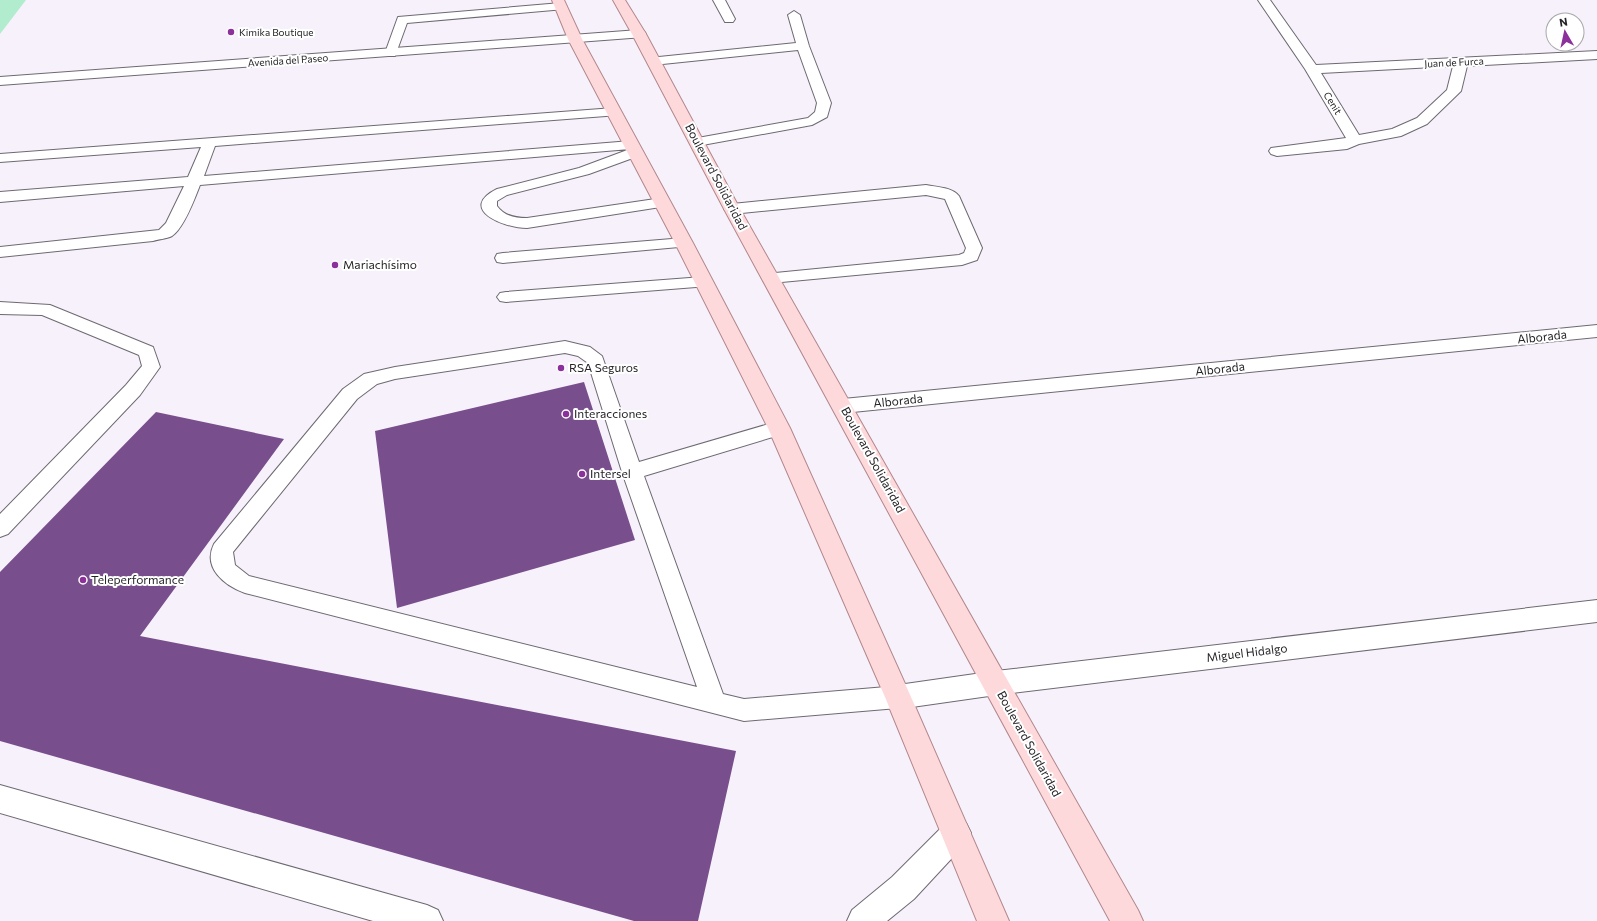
<svg xmlns="http://www.w3.org/2000/svg" width="1597" height="921" font-family="Commissioner,sans-serif">
<style>
.green{fill:#b1eccf}
.building{fill:#784f8c}
.lines{fill:none;stroke-linecap:round;stroke-linejoin:round}
.service-casing{stroke:#6e6971;stroke-width:2}
.minor-casing{stroke:#6e6971;stroke-width:2}
.primary-casing{stroke:#b1888c;stroke-width:2}
.service{fill:#fff;fill-rule:evenodd}
.minor{fill:#fff;fill-rule:evenodd}
.primary{fill:#fed9db;fill-rule:evenodd}
.poi-dot{fill:#8c309b;stroke:#fff;stroke-width:1.5}
.labels{text-anchor:middle;stroke-width:4;stroke-linejoin:round;paint-order:stroke}
.far-poi-label{font-size:10px;fill:#252327;stroke:#fff;text-anchor:start}
.far-street-label{font-size:10px;fill:#252327;stroke:#fff}
.street-label{font-size:12px;fill:#252327;stroke:#fff}
.poi-label{font-size:12px;fill:#252327;stroke:#fff;text-anchor:start}
</style>
<rect width="100%" height="100%" fill="#f7f1fb"/>
<!-- green -->
<path class="green" d="M0,0h26l-26,34z"/>
<!-- building -->
<path class="building" d="M584,382l51,158 -238,68 -22,-177z
M156,412l128,27 -144,197 596,115 -38,170h-64l-634,-180v-169z"/>
<g class="lines">
<defs>
<path id="service" d="M713,0h12l10,19 -2,3h-8z
M561,3l4,2 2,2 -2,2 -158,14 -12,33h-8l-2,-3 13,-36z
M794,11l6,4 9,31 22,57 -4,14 -15,8 -115,21 -5,-1 -2,-3 2,-3 116,-21 7,-6 2,-9 -19,-53 -145,15 -4,-1 -2,-3 2,-3 147,-15 -8,-28z
M614,108l5,1 2,3 -2,3 -404,31 -11,30 427,-35 5,1 2,3 -2,3 5,1 2,3 -2,3 -52,19 -82,21 -10,6v5c7,10 18,12 30,12l135,-20 5,2 3,3 -3,3 -140,22c-23,0 -70,-19 -30,-39l82,-21 51,-19 -430,36c-5,13 -16,43 -28,51 -6,3 -13,3 -19,5l-153,16v-10l159,-17 7,-7 18,-37 -184,16v-10l188,-15 13,-30 -201,15v-8z
M926,185c10,2 26,2 33,11l23,52 -5,12 -15,5 -191,18 -6,-1 -2,-4 2,-4 194,-19 5,-2 2,-5 -21,-49 -19,-4 -194,19 -5,-2 -3,-3 3,-3 5,-2z
M684,238l6,2 2,3 -2,3 -187,17 -6,-1 -2,-4 2,-4 6,-1z
M703,277l6,1 2,4 -2,4 -203,16 -6,-1 -3,-4 3,-4 6,-1z
M0,302l50,3 103,42 7,20 -20,28 -132,139 -8,3v-23l126,-129 16,-19 -3,-11 -97,-40 -42,-1z
M565,341l25,6 12,9 37,106 140,-41 7,2 3,5 -3,5 -142,43 79,218 21,5 154,-13 9,3 3,8 -3,8 -9,3 -154,13 -499,-128c-20,-7 -43,-25 -31,-49l129,-155 21,-15 31,-7zM565,353l13,3 10,7 34,109 75,215 -448,-111 -14,-11 -2,-13 124,-153 20,-15 18,-5z"/>
<path id="minor" d="M1258,0h12l46,65 281,-14v8l-130,7 -6,25 -34,33 -26,12 -42,8 -12,5 -70,7 -6,-2 -2,-3 2,-3 75,-10 -41,-69zM1453,66l-6,24 -30,28 -25,11 -33,6 -38,-62z
M639,30l5,1 2,3 -2,3 -644,48v-8z
M1597,325v12l-754,76 -7,-2 -3,-5 3,-5 7,-2z
M1597,600v22l-601,73 -98,14 -9,-3 -4,-9 4,-9 9,-3 98,-14z
M0,785l427,120 11,5 5,11h-70l-373,-108z
M956,818l10,5 5,10 -5,10 -52,56 -27,22h-40l5,-11 40,-33 54,-54z"/>
<path id="primary" d="M552,0h12l18,39 111,204 97,185 121,269 98,224h-32l-92,-224 -117,-269 -93,-185 -107,-204z
M613,0h12l21,34 94,175 398,701 5,11h-33l-386,-712 -92,-175z"/>
</defs>
<!-- service casing -->
<use href="#service" class="service-casing"/>
<!-- minor casing -->
<use href="#minor" class="minor-casing"/>
<!-- primary casing -->
<use href="#primary" class="primary-casing"/>
<!-- service -->
<use href="#service" class="service"/>
<!-- minor -->
<use href="#minor" class="minor"/>
<!-- primary -->
<use href="#primary" class="primary"/>
</g>
<!-- markers -->
<g class="poi-dot">
<circle cx="231" cy="32" r="4"/>
<circle cx="335" cy="265" r="4"/>
<circle cx="561" cy="368" r="4"/>
<circle cx="566" cy="414" r="4"/>
<circle cx="582" cy="474" r="4"/>
<circle cx="83" cy="580" r="4"/>
</g>
<g class="labels">
<!-- far-poi labels -->
<g class="far-poi-label">
<text x="239" y="36">Kimika Boutique</text>
</g>
<!-- far-street labels -->
<g class="far-street-label">
<text transform="translate(288 60) rotate(-4)" y="4">Avenida del Paseo</text>
<text transform="translate(1454 62) rotate(-3)" y="4">Juan de Furca</text>
<text transform="translate(1333 103) rotate(58)" y="4">Cenit</text>
</g>
<!-- street labels -->
<g class="street-label">
<text transform="translate(716 177) rotate(62)" y="4">Boulevard Solidaridad</text>
<text transform="translate(1542 337) rotate(-6)" y="4">Alborada</text>
<text transform="translate(1220 369) rotate(-6)" y="4">Alborada</text>
<text transform="translate(898 401) rotate(-6)" y="4">Alborada</text>
<text transform="translate(873 460) rotate(61)" y="4">Boulevard Solidaridad</text>
<text transform="translate(1247 653) rotate(-7)" y="4">Miguel Hidalgo</text>
<text transform="translate(1029 744) rotate(61)" y="4">Boulevard Solidaridad</text>
</g>
<!-- poi labels -->
<g class="poi-label">
<text x="343" y="269">Mariachísimo</text>
<text x="569" y="372">RSA Seguros</text>
<text x="574" y="418">Interacciones</text>
<text x="590" y="478">Intersel</text>
<text x="91" y="584">Teleperformance</text>
</g>
</g>
<!-- north arrow -->
<g transform="translate(1565 32) rotate(351)"><circle r="19" fill="#ffffff" stroke="#a8a7a9"/>
<path d="M0-3L7 15L0 10L-7 15Z" fill="#8c309b"/>
<text y="-6" font-size="11" font-weight="bold" text-anchor="middle" fill="#252327">N</text>
</g>
</svg>
